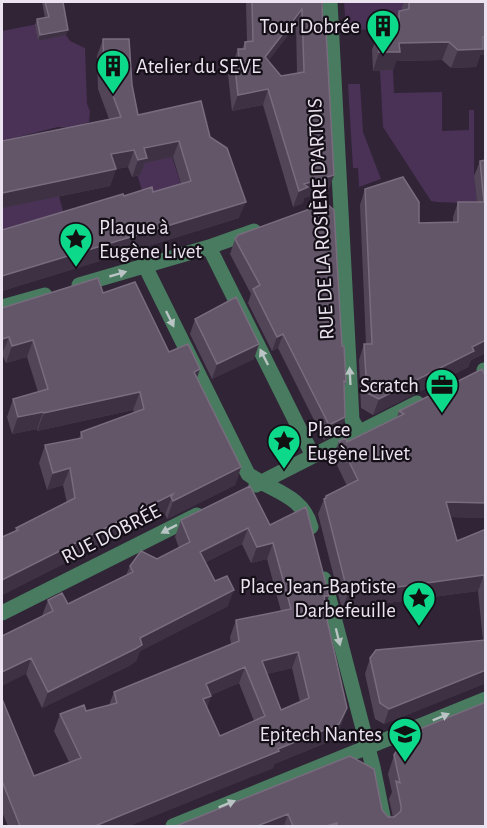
<svg xmlns="http://www.w3.org/2000/svg" width="487" height="828" font-family="'Alegreya Sans',sans-serif">
<style>
.green{fill:#4a3156}
.lines{fill:none;stroke-linecap:round;stroke-linejoin:round}
.minor{stroke:#487b5f;stroke-width:15}
.wall{fill:#524558;fill-rule:evenodd}
.shaded-wall{fill:#3e3144}
.building{fill:#635669;stroke:#786c7e;stroke-width:1.5;fill-rule:evenodd}
.oneway{fill:#bac4c4}
.labels{text-anchor:middle;dominant-baseline:central;stroke-width:4.5;stroke-linejoin:round;paint-order:stroke}
.poi-label{font-size:21px;fill:#ebe3f0;stroke:#151018;text-anchor:end}
.street-label{font-size:21px;fill:#ebe3f0;stroke:#151018}
</style>
<rect width="100%" height="100%" fill="#302436"/>
<path class="green" d="M344,2h141l1,6 -84,23 -8,-2 -48,1z
M63,19l3,16 4,6 15,7 2,56 3,7 -1,11 -14,6 -17,-1 -56,14v-110z
M380,70h13l1,23 48,-1v39l27,-1v-20h5v66l3,24 8,4 -48,-2 -6,-1 -48,-74z
M348,84h12l3,48 18,47 -22,8 -1,-19h-5z
M172,156l13,42 -37,11 -14,-44z
M59,196l8,30 -65,19v-37z"/>
<g class="lines">
<path class="minor" d="M330,2l22,418 7,12
M209,247l104,209
M145,266l103,208c23,17 55,21 63,53
M79,285l130,-38 45,-16
M2,307l43,-12
M484,370l2,4
M256,485l161,-82
M324,579l49,188 12,59
M2,613l195,-98
M173,826l313,-127"/>
</g>
<path class="wall" d="M42,2h21l3,33 -28,6 -3,-16 2,-6 8,-1z
M246,2h76l1,29 11,144 -6,16 -24,7 -1,5 -10,4 -30,-102 -31,6 -4,-36 10,-26h4l3,-7h2zM296,25l1,48 -16,3 -13,-15z
M404,2h82v53h-6l-4,12 -25,1 -9,-8 -46,1 -3,9 -20,1 -1,-21 7,-19h13l7,-20h3v-4z
M103,39l29,46 6,30 72,22 29,81 -237,73v-61l122,-34 29,-4 28,-8 -8,-27 -28,6 -5,12 -8,2 -4,-10 -12,2 -6,17 -108,22v-67l107,-22 -11,-30 -1,-33z
M486,160v193l-15,7 -3,7 -95,48 -12,-7 -2,-48 5,-16h2l-6,-139 5,-16 54,34 34,-1v-5l5,-15h19l-3,-26 6,-15z
M235,239l107,107 4,36 -2,7 1,28 -5,15 -16,8 -46,-92 -6,3 -24,-48 3,-9 -21,-40z
M103,293l66,59 28,26 44,89 -6,18 -68,34 -2,-5 1,-2 -164,83v-58l13,-6 1,-3 51,-25 -4,-18 -16,5 -8,-27 6,-18 34,-6 2,-7 53,-19 -1,-3 -96,21v-2l-25,5 -5,-17 6,-18 25,-7 -11,-35 -21,6 -4,-9v-46z
M195,319l59,40 -42,20 -22,-45z
M486,378v140l-35,-1 6,24 29,-12v154l-102,41 -9,-5 -10,-45 5,-16 113,-17 -5,-50 -136,18 -24,-95 6,-15 1,-1 1,-2 21,-10 -14,-29 6,-16 8,1 50,-25 2,-6z
M181,520l89,5 54,84 23,99 -6,17 -8,15 -59,24 -1,4 -144,58h-121l-6,-14v-113l32,77 35,-14 -15,-31 6,-17 26,-3 23,-6 5,-13 117,-48 -1,-7 6,-17 45,-9 -14,-52 -16,4 -9,-19 -36,18 22,44 -88,45 -4,10 -7,5 -87,42 -16,-34 16,-58 6,-16 20,4 58,-29 4,-9 27,-7 22,-11 -4,-11zM292,668l8,34 -19,8 -14,-36zM239,683l15,38 -34,15 -13,-29 4,-12z
M394,755l92,71h-310l174,-70 32,54 6,7h5l-4,-18 3,-7 -4,-18z"/>
<path class="shaded-wall" d="M302,9l-6,16 -37,48 6,-16z
M68,30l-2,5 -28,6 2,-6z
M483,37h3v18h-6l-4,12 -25,1 7,-18z
M449,42l-7,18 -46,1 -3,9 -20,1 6,-19 20,-9z
M268,89l-5,16 -31,6 6,-16z
M179,141l-6,16 -28,6 -5,12 -8,2 6,-17 6,-12z
M134,150l-6,17 -23,4 6,-17z
M116,169l-6,17 -108,22v-15z
M334,175l-6,16 -24,7 -1,5 -10,4 6,-16 5,-7z
M246,202l-7,16 -237,73v-15z
M283,334l-5,14 -6,3 5,-14z
M9,337l-7,17v-15z
M33,340l-6,17 -21,6 6,-17z
M486,340v13l-15,7 -3,7 -95,48 6,-16z
M259,344l-5,15 -42,20 5,-15z
M200,369l-6,18v-15z
M140,392l-7,18 -96,21 7,-18z
M43,412l-6,17 -25,5 6,-17z
M345,417l-5,15 -16,8 5,-15z
M241,467l-6,18 -68,34 6,-18z
M70,468l-7,17 -16,5 6,-17z
M173,494l-7,18 -164,83v-15z
M446,502l40,1v15l-45,-1z
M248,528l-6,16 -48,24 6,-16z
M273,543l-6,16 -16,4 6,-16z
M484,575l-6,16 -136,18 6,-15z
M234,590l-6,16 -88,45 -4,10 -7,5 -87,42 6,-16 92,-54z
M324,596h5l-6,16h-1z
M298,652l-6,16 -36,9 6,-16z
M31,658l-5,16 -24,12v-14z
M245,667l-6,16 -32,14 4,-1 -6,16 -8,3 9,-31z
M486,670v13l-102,41 5,-15z
M347,708l-6,17 -8,15 -59,24 -1,4 -144,58h-34l183,-77z
M288,814l-4,12h-27z
M337,823l-2,3h-9z"/>
<path class="building" d="M45,2h18l5,28 -28,5 -3,-16 12,-2z
M252,2h70l1,29h3l8,144 -30,9 4,3 -9,4 -31,-102 -30,6 -4,-36h5l-1,-10h7v-7l8,-1zM302,9l2,63 -23,4 -16,-19z
M409,2h77v35h-3v12l-25,1 -9,-8 -50,1 1,9h-21v-21h20v-20l10,-2z
M103,39h26l3,46 6,30 63,-14 9,36 17,11 19,54 -244,74v-46l121,-36 1,2 28,-9 1,5 38,-11 -12,-40 -35,7 3,10 -9,2 -4,-10 -23,4 5,15 -114,24v-52l119,-24 -17,-45z
M486,160v180l-14,7 2,4 -95,48 -12,-6 -3,-49h8l-7,-155 38,-12 16,25v21l39,-1v-20h26l-4,-41z
M326,203l8,7 8,136h2l2,36 -2,-1 1,36 -16,8 -46,-91 -6,3 -24,-48 7,-4 -25,-46 3,-4z
M98,278l5,15 32,-11 34,70 19,-8 12,25 -6,3 47,95 -68,34 -2,-4 2,-3 -171,86v-43l16,-7 -2,-2 59,-30 -5,-30 -17,5 -8,-28 37,-7 -1,-6 63,-23 -4,-17 -96,21 -1,-1 -25,5 -5,-18 35,-10 -15,-49 -21,6 -3,-9 -7,2v-31z
M236,297l23,47 -42,20 -22,-45z
M482,369l4,9v125l-40,-1 11,39 29,-12v64l-2,-18 -136,19 -24,-95 2,-1v-2l32,-16 -19,-39 7,-3 1,4 57,-28 -5,-3z
M250,486l20,39 36,-18 23,89h-5l1,6h-2l24,106 -8,16 -61,25 1,2 -184,75h-75l-18,-45v-82l32,77 47,-18 -21,-44 24,-9 2,6 31,-8 -3,-11 125,-51 -3,-21 55,-11 -18,-66 -16,4 -9,-19 -48,24 15,29 12,-5 7,14 -94,48 2,7 -7,4 -87,43 -17,-34 -29,14v-36l51,-25 -5,-11 14,-7 6,11 65,-32 -3,-6 11,-15 16,8 33,-17 -9,-22zM298,652l11,46 -28,12 -19,-49zM245,667l20,49 -45,20 -17,-37 8,-3 -5,-12z
M486,640v30l-97,39 -9,-6 -10,-45 6,-8z
M486,702v124h-149v-3l-11,3h-33l-5,-12 -31,12h-81l174,-70 24,13 8,41 6,7h6l7,-6v-5l-5,-25 4,2 -6,-28 13,-21z"/>
<defs><path id="oneway-solid" d="M-6-.8H1V-3.2L6.5 0L1 3.2V.8H-6Z" transform="scale(1.5)"/></defs>
<g class="oneway">
<use href="#oneway-solid" transform="translate(118 274) rotate(-16)"/>
<use href="#oneway-solid" transform="translate(170 319) rotate(64)"/>
<use href="#oneway-solid" transform="translate(264 357) rotate(-117)"/>
<use href="#oneway-solid" transform="translate(350 376) rotate(-93)"/>
<use href="#oneway-solid" transform="translate(169 529) rotate(153)"/>
<use href="#oneway-solid" transform="translate(338 637) rotate(76)"/>
<use href="#oneway-solid" transform="translate(441 717) rotate(-22)"/>
<use href="#oneway-solid" transform="translate(227 804) rotate(-22)"/>
</g>
<defs>
<g id="building-pin" transform="scale(1.725)"><path d="M0 17L-7.5 6A9.5 9.5 0 1 1 7.5 6Z" fill="#0cd98a" stroke="#151018"/><path d="M-4-6H4V6H1V3H-1V6H-4ZM-2.5-4.3h1.7v1.8h-1.7ZM.8-4.3h1.7v1.8H.8ZM-2.5-1h1.7V.8h-1.7ZM.8-1h1.7V.8H.8Z" fill="#111"/></g>
<g id="sight-pin" transform="scale(1.725)"><path d="M0 17L-7.5 6A9.5 9.5 0 1 1 7.5 6Z" fill="#0cd98a" stroke="#151018"/><path d="M0-6L1.8-2.2L6-1.7L2.9 1.2L3.7 5.4L0 3.3L-3.7 5.4L-2.9 1.2L-6-1.7L-1.8-2.2Z" fill="#111"/></g>
<g id="office-pin" transform="scale(1.725)"><path d="M0 17L-7.5 6A9.5 9.5 0 1 1 7.5 6Z" fill="#0cd98a" stroke="#151018"/><path d="M-6-3h4V-5.5h4V-3h4V5H-6ZM-1-4.5V-3h2v-1.5ZM-6 0V1H6V0Z" fill="#111"/></g>
<g id="university-pin" transform="scale(1.725)"><path d="M0 17L-7.5 6A9.5 9.5 0 1 1 7.5 6Z" fill="#0cd98a" stroke="#151018"/><path d="M0-5L7-2L0 1L-7-2ZM-4 1L0 2.5L4 1V4Q0 6-4 4Z" fill="#111"/></g>
</defs>
<g fill-rule="evenodd">
<use href="#building-pin" x="383" y="26"/>
<use href="#building-pin" x="113" y="66"/>
<use href="#sight-pin" x="76" y="239"/>
<use href="#office-pin" x="442" y="385"/>
<use href="#sight-pin" x="284" y="441"/>
<use href="#sight-pin" x="419" y="598"/>
<use href="#university-pin" x="405" y="734"/>
</g>
<g class="labels">
<g class="poi-label">
<text x="360" y="26">Tour Dobrée</text>
<text x="136" y="66" text-anchor="start">Atelier du SEVE</text>
<text x="99" y="227" text-anchor="start">Plaque à<tspan x="99" dy="24">Eugène Livet</tspan></text>
<text x="419" y="385">Scratch</text>
<text x="307" y="429" text-anchor="start">Place<tspan x="307" dy="24">Eugène Livet</tspan></text>
<text x="396" y="586">Place Jean-Baptiste<tspan x="396" dy="24">Darbefeuille</tspan></text>
<text x="382" y="734">Epitech Nantes</text>
</g>
<g class="street-label">
<text transform="translate(321 219) rotate(-93)">RUE DE LA ROSIÈRE D'ARTOIS</text>
<text transform="translate(111 534) rotate(-27)">RUE DOBRÉE</text>
</g>
</g>
<rect width="487" height="828" fill="none" stroke="#ebe3f0" stroke-width="6"/>
</svg>
